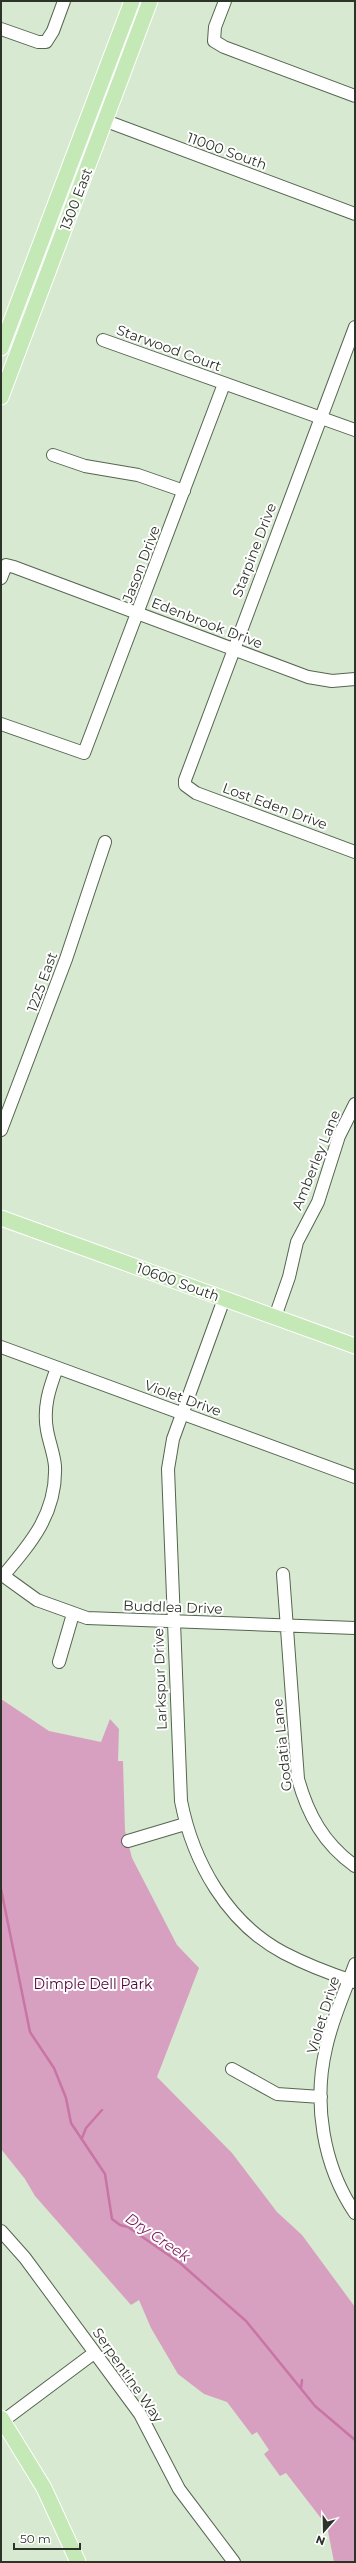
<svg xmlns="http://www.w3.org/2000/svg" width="356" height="2563" font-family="Montserrat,sans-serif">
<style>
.green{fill:#d8a0c0}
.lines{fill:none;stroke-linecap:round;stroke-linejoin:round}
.stream{stroke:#c875a6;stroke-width:2.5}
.minor-casing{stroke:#556550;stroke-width:14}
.major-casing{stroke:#fff;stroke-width:17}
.minor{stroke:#fff;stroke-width:12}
.major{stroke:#c4e9b6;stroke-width:15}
.labels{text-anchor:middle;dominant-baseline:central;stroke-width:4;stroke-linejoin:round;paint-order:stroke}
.street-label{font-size:14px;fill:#2c3329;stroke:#fff}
.park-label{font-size:14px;fill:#500239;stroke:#fff}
.water-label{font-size:15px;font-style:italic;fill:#852364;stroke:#fff}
</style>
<rect width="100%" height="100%" fill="#d7e9d0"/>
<path class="green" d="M1,1699l48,32 52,11 9,-23 9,10 -1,32h5l2,70 7,27 45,87 22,23 -42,109 75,76 45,59 25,23 53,72v255h-21l-7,-36 -41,-53 -6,3 -16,-22 5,-4 -12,-18 -5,3 -25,-33 -23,-8 -26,-20 -27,-46 -12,-28 -8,5 -96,-109 -10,-17 -24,-30z"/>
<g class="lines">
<path class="stream" d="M1,1889l29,143 24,36 12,30 5,25 34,51 7,45 8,6 8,2 52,36 66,58 69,85 40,34
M82,2138l4,-10 16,-18
M301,2388l1,-8"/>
<g class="minor-casing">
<path id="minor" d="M225,1l-10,26 -1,14 10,6 131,49
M1,29l37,13h8l7,-11 11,-30
M90,115l265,99
M355,327l-170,453v5l11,8 159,59
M103,340l252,90
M53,455l32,11 53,9 46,16
M1,578l5,-13 8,2 294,110 24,4 23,-2
M1,724l83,29 140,-369
M1,1130l65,-171 39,-117
M224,1299l-51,140 -5,30 13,332c12,61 46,122 103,152 23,12 47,21 71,29
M275,1317l14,-40 8,-35 21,-40 21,-66 16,-32
M1,1347l354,130
M1,1574l36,26 50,18 268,10
M283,1574l15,205c10,36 26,65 57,87
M3,1576c28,-33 54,-63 52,-110 -1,-12 -6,-24 -8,-36 -4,-22 2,-41 10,-62
M59,1662l14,-48
M128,1841l57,-17
M355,1964c-10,28 -23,55 -29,84 -13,55 -3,118 29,165
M232,2069l45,25 44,3
M1,2231l24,27 115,156 39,75 55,73
M3,2421l91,-68"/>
</g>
<g class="major-casing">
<path id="major" d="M1,348l131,-347
M1,397l149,-396
M1,1218l354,128
M1,2418l43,70 34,74"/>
</g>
<use href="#minor" class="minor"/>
<use href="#major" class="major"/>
</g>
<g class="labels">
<g class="street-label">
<text transform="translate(227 151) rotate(20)">11000 South</text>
<text transform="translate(76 199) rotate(-69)">1300 East</text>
<text transform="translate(169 348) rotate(20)">Starwood Court</text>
<text transform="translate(254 550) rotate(-69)">Starpine Drive</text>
<text transform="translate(141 564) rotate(-69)">Jason Drive</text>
<text transform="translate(207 623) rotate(21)">Edenbrook Drive</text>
<text transform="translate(275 806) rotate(20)">Lost Eden Drive</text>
<text transform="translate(42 982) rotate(-70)">1225 East</text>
<text transform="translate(316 1160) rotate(-68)">Amberley Lane</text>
<text transform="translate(178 1282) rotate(20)">10600 South</text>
<text transform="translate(183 1398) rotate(20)">Violet Drive</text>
<text transform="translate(173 1607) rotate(2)">Buddlea Drive</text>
<text transform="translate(160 1679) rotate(-92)">Larkspur Drive</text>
<text transform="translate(282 1745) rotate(-96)">Godatia Lane</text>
<text transform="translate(323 2015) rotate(-73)">Violet Drive</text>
<text transform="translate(128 2375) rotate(55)">Serpentine Way</text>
</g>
<g class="park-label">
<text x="93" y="1984">Dimple Dell Park</text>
</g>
<g class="water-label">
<text transform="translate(158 2237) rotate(34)">Dry Creek</text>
</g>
</g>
<rect width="356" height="2563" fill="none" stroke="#2c3329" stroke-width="4"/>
<g transform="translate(324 2531) rotate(200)" stroke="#ffffff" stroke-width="3" paint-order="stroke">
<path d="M0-3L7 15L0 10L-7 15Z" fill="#2c3329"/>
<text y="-6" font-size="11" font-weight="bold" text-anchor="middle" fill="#2c3329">N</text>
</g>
<path d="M14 2543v6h66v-6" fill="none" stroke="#2c3329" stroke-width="2"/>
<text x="20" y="2543" font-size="12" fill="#2c3329" stroke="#ffffff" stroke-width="3" paint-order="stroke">50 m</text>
</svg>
